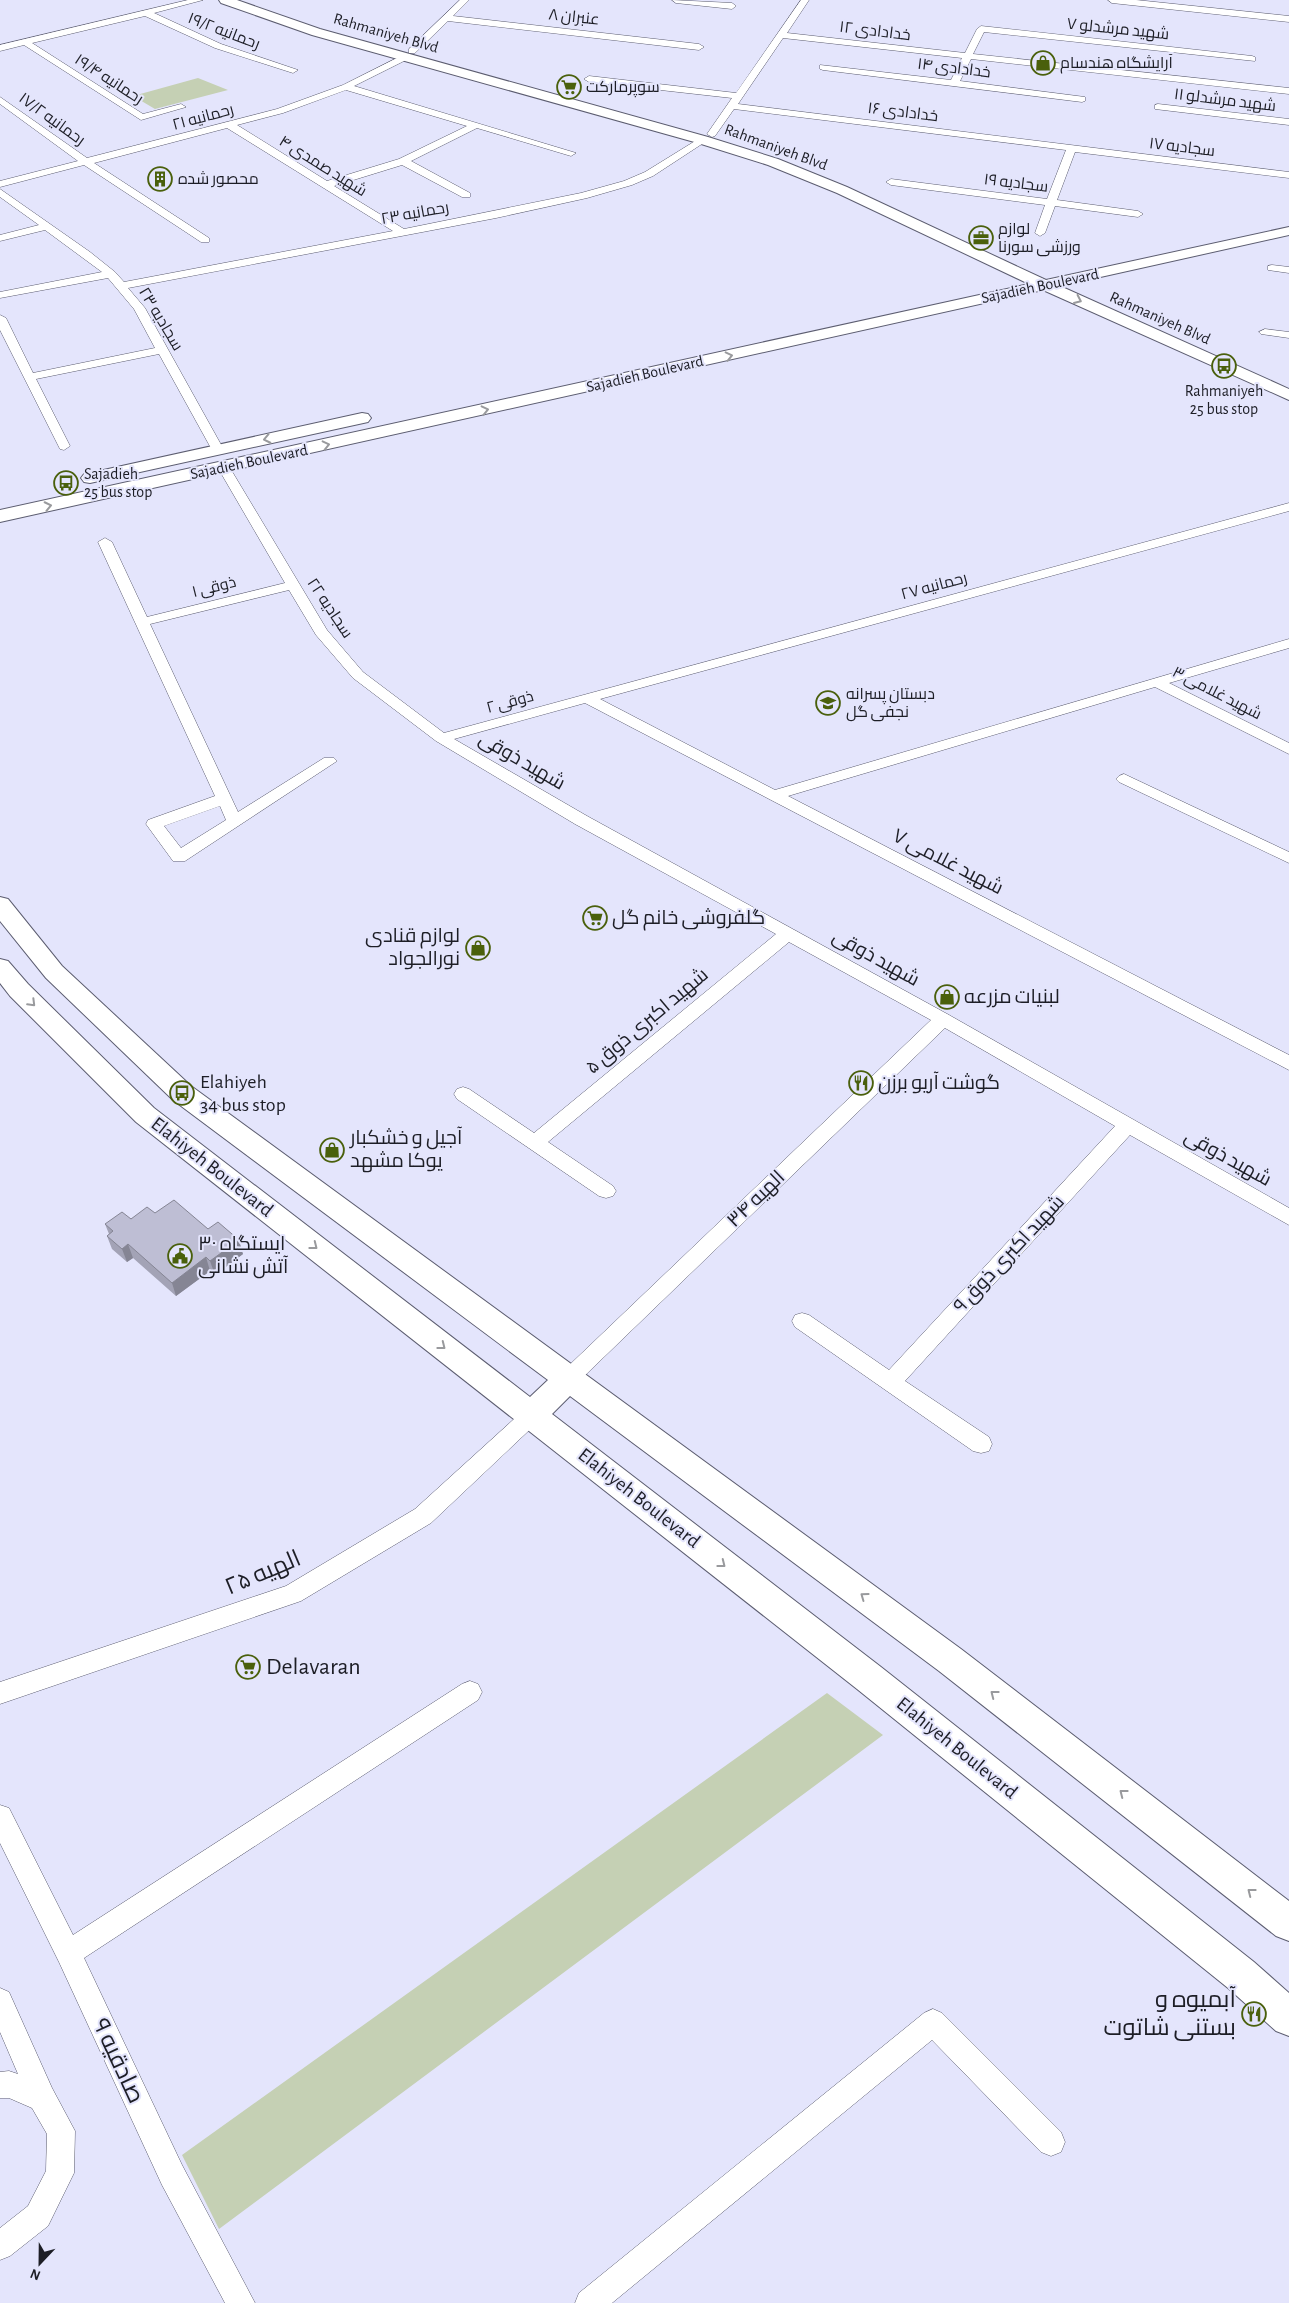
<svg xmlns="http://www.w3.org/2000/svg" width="1289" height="2303" font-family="'Alegreya Sans',Cairo,sans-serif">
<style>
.green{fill:#c5d0b4}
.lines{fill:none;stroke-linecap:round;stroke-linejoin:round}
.street-casing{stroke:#5c5d70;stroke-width:1}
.secondary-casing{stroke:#5c5d70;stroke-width:2}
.street{fill:#fff;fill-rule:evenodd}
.secondary{fill:#fff;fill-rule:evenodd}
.wall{fill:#a3a3b6}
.shaded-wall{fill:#858594}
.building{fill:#bebed4;stroke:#858594}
.oneway{stroke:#999a9d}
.labels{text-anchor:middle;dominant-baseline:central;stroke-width:4;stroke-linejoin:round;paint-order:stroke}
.far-street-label{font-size:16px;fill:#1d1e26;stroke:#e4e5fc}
.far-poi-label{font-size:16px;fill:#1d1e26;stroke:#e4e5fc;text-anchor:start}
.street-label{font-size:20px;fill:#1d1e26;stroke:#e4e5fc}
.poi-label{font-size:20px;fill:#1d1e26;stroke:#e4e5fc;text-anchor:start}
.near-street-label{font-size:24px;fill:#1d1e26;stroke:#e4e5fc}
.near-poi-label{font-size:24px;fill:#1d1e26;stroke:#e4e5fc;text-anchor:start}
</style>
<rect width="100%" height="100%" fill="#e4e5fc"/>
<path class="green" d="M198,78l30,12 -73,19 -22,-13z
M827,1693l56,42 -664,494 -37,-74z"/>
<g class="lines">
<g class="street-casing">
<path id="street" d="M188,0h15l-49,13 67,31 77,26 -5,3 -78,-25 -70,-32 -113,27 111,71 38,-10 5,3 -45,13 -117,-75 -24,6v-6z
M460,0h9l-16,16 246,28 5,3 -5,3 -251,-29 -33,32h-6v-4z
M672,0l60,3 4,3 -4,3 -56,-6z
M801,0h8l-22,33 178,20 12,-24 4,-3 271,30 3,1v4l-271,-29 -11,22 316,34v6l-318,-35 -11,22 125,16v4l-3,1 -259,-32 -3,-1v-4l131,15 11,-22 -179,-20 -45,66 551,68v6l-214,-26 -18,48 81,11 5,3 -5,3 -83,-11 -10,27 -5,3 -5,-3 10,-28 -154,-20 -5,-3 5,-3 156,20 19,-49 -332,-41 -19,27 -3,1 -5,-3 25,-36 -143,-16 -5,-3 5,-3 147,17z
M1108,0h28l153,16v6l-177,-19z
M405,54l5,3 -2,2 -54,27 222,67 -5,3 -94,-28 -66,33 59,32v4h-8l-60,-32 -68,21 70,43 177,-36 43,-12 21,-9 55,-34h6l2,2 -55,36 -21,9 -45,13 -91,20 -368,70 17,20 79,142 -6,4 -6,-4 -53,-96 -123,25 34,67 -6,4 -4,-1 -60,-119v-15l6,3 27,55 122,-25 -21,-39 -26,-31 -108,20v-6l102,-20 -57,-42 -45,11v-6l39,-10 -39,-28v-8l90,63 25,20 9,10 269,-51 -166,-103 -133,35 115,75v4h-8l-117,-77 -84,22v-6l78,-20 -78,-57v-7l87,61 190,-49 66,-24zM346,90l121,36 -68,33 -72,22 -90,-56 46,-12z
M1158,104l131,15v6l-134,-16v-4z
M1272,265l17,2v6l-21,-3v-4z
M1265,329l24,3v6l-28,-4 -2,-2z
M224,464l6,4 97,162 36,42 81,61 845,-230v8l-689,188 175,91 514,-151v9l-120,35 120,60v11l-134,-67 -367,109 501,259v15l-704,-367 -131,36 133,77 362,199 340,193v17l-159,-90 -225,246 84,56 3,7 -3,7 -8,2 -8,-2 -178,-124 -3,-6 3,-6 7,-2 7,2 80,55 226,-244 -170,-98 -370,357 -7,3 -7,-3 -3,-6 3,-6 370,-353 -142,-78 -241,200 65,44 3,5 -3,5 -7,2 -7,-2 -142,-97 -3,-5 3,-5 6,-2 6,2 65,44 242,-199 -201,-110 -139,-83 -83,-63 -37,-43 -27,-45 -139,34 88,188 86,-54h10l3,3 -152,100h-12l-27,-37 2,-4 67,-24 -117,-254 7,-4 7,4 35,75 138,-34 -67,-115zM220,806l6,14 -45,28 -17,-22z
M1124,774l165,78v11l-170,-81 -3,-3 3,-3z
M532,1406l7,3 4,6 -4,6 -108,102 -130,78 -301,103v-22l286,-96 129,-77 110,-100z
M470,1681l8,3 4,8 -4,8 -394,258 98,207 73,138h-30l-63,-118 -103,-223 -59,-119v-38l9,3 64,127 389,-251z
M0,1988l9,4 43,96 23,43 -1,42 -26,53 -38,30 -10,4v-32l28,-22 18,-35 1,-37 -15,-26 -23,-10h-9v-26l9,-1 9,3 -18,-42z
M933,2009l9,4 119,119 4,10 -4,10 -10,4 -10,-4 -109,-112 -320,263h-37l4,-10 345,-280z"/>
</g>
<g class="secondary-casing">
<path id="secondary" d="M219,0h18l83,29 388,108 70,22 69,28 199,93 243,-53v8l-229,51 229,103v11l-246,-110 -1043,232v-12l1029,-226 -192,-91 -69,-28 -70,-22 -386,-108 -91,-32z
M362,413l6,1 3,4 -3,4 -278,61 -6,-1 -3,-4 3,-4 6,-1z
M0,897l8,2 54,67 129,120 770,563 328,252v40l-13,-5 -337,-265 -369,-275 -18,18 329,253 373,295 35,31v43l-13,-5 -48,-43 -371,-299 -721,-567 -126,-126 -10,-13v-24l8,2 20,23 126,124 376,289 18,-17 -375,-280 -127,-122 -46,-57z"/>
</g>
<use href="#street" class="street"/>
<use href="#secondary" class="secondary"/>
</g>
<path class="wall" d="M155,1213l53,16 35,25 -28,21 -5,-4 -34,25 -43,-38 -6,4 -15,-13 -5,-13 2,-2 -4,-10z"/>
<path class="shaded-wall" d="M239,1240l4,14 -28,21 -5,-14z
M128,1244l5,14 -6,4 -5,-13z
M206,1257l4,14 -34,25 -4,-13z"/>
<path class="building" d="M174,1200l34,29 10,-7 21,18 -29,21 -4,-4 -34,26 -44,-39 -6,5 -15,-13 6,-5 -8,-7 17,-12 9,7 16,-12 8,6z"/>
<defs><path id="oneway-chevron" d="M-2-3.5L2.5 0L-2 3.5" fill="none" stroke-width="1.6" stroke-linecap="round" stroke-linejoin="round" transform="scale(1.25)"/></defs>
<g class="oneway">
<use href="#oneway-chevron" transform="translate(1078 300) rotate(25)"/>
<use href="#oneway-chevron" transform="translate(729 356) rotate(-13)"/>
<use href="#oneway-chevron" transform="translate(485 410) rotate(-13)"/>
<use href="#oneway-chevron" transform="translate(267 439) rotate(168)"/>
<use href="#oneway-chevron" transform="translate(326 445) rotate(-13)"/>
<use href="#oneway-chevron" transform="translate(48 506) rotate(-12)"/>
<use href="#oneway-chevron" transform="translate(32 1003) rotate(45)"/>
<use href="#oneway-chevron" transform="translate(314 1246) rotate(38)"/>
<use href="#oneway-chevron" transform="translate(442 1346) rotate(38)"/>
<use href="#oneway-chevron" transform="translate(722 1564) rotate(38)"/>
<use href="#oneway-chevron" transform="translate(864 1596) rotate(-144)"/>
<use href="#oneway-chevron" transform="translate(994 1694) rotate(-142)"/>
<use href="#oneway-chevron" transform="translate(1123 1793) rotate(-142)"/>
<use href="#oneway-chevron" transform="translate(1251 1892) rotate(-142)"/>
</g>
<defs>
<g id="shop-ring" transform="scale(1.25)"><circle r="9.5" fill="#e4e5fc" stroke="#4a600c" stroke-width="1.5"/><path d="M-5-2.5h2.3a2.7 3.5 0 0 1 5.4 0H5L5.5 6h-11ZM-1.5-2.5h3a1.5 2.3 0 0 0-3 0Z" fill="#4a600c"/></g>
<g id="supermarket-ring" transform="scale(1.25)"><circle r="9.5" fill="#e4e5fc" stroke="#4a600c" stroke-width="1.5"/><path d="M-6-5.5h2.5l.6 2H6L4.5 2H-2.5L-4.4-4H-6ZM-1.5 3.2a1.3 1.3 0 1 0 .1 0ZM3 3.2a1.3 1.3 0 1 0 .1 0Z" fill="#4a600c"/></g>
<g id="building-ring" transform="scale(1.25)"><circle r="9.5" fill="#e4e5fc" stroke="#4a600c" stroke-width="1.5"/><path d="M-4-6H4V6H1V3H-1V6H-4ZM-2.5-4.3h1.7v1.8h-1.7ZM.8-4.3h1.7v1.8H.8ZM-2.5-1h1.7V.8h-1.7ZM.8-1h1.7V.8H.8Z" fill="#4a600c"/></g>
<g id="office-ring" transform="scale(1.25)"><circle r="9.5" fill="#e4e5fc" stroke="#4a600c" stroke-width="1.5"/><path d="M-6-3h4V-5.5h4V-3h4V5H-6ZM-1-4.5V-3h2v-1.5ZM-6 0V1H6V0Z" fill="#4a600c"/></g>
<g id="bus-ring" transform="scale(1.25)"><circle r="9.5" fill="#e4e5fc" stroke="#4a600c" stroke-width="1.5"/><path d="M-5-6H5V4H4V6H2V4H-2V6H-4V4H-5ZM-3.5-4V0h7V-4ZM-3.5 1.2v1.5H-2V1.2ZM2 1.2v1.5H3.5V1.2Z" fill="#4a600c"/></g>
<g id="school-ring" transform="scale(1.25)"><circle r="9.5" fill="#e4e5fc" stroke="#4a600c" stroke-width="1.5"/><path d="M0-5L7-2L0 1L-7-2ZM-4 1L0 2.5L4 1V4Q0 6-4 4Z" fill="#4a600c"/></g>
<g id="restaurant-ring" transform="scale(1.25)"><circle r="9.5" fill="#e4e5fc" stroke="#4a600c" stroke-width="1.5"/><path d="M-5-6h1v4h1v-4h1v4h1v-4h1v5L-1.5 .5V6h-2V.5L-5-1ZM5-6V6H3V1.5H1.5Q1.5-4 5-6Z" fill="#4a600c"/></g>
<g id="civic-ring" transform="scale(1.25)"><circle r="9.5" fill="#e4e5fc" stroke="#4a600c" stroke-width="1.5"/><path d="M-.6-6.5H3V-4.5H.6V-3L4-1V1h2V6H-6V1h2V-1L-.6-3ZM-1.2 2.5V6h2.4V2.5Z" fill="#4a600c"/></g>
</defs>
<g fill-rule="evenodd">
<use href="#shop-ring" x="1043" y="63"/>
<use href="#supermarket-ring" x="569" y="87"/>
<use href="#building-ring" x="160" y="179"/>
<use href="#office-ring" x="981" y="238"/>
<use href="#bus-ring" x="1224" y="366"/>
<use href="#bus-ring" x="66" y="483"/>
<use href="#school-ring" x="828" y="703"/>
<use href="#supermarket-ring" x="595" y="918"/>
<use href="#shop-ring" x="478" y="948"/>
<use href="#shop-ring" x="947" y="997"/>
<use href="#restaurant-ring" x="861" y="1083"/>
<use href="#bus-ring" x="182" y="1093"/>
<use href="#shop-ring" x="332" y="1150"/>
<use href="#civic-ring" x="180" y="1256"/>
<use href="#supermarket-ring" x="248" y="1667"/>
<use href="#restaurant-ring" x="1254" y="2014"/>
</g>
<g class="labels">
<g class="far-street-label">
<text transform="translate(574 17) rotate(6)">عنبران ۸</text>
<text transform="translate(1118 29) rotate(6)">شهید مرشدلو ۷</text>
<text transform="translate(224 31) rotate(21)">رحمانیه ۱۹/۲</text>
<text transform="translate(875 31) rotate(7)">خدادادی ۱۲</text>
<text transform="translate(386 33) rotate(16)">Rahmaniyeh Blvd</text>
<text transform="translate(954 68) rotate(7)">خدادادی ۱۴</text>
<text transform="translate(109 79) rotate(33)">رحمانیه ۱۹/۴</text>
<text transform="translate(1225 100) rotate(7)">شهید مرشدلو ۱۱</text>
<text transform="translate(903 112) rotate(7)">خدادادی ۱۶</text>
<text transform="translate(203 117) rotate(-15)">رحمانیه ۲۱</text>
<text transform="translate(52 119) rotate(36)">رحمانیه ۱۷/۲</text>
<text transform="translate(776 147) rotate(20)">Rahmaniyeh Blvd</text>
<text transform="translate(1182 147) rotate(7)">سجادیه ۱۷</text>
<text transform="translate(323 166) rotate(32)">شهید صمدی ۴</text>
<text transform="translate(1016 183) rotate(7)">سجادیه ۱۹</text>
<text transform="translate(415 213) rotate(-10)">رحمانیه ۲۳</text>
<text transform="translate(1040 286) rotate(-12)">Sajadieh Boulevard</text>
<text transform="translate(1160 318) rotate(24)">Rahmaniyeh Blvd</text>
<text transform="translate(161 319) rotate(59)">سجادیه ۲۳</text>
<text transform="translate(645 374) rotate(-13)">Sajadieh Boulevard</text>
<text transform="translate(249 462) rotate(-12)">Sajadieh Boulevard</text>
<text transform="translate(934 586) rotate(-15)">رحمانیه ۲۷</text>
<text transform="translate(214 587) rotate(-14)">ذوقی ۱</text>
<text transform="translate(330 608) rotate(56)">سجادیه ۲۲</text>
<text transform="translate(1217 693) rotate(27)">شهید غلامی ۳</text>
<text transform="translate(510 702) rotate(-15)">ذوقی ۲</text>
</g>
<g class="far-poi-label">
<text x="1060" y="63">آرایشگاه هندسام</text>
<text x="586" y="87">سوپرمارکت</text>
<text x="178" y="179">محصور شده</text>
<text x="998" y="229">لوازم<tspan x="998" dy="18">ورزشی سورنا</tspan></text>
<text x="1224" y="391" text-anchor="middle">Rahmaniyeh<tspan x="1224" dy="18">25 bus stop</tspan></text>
<text x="84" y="474">Sajadieh<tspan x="84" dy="18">25 bus stop</tspan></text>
<text x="846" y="694">دبستان پسرانه<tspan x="846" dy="18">نجفی گل</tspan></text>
</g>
<g class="street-label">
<text transform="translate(522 761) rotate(30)">شهید ذوقی</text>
<text transform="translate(948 862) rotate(27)">شهید غلامی ۷</text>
<text transform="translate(876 958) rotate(29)">شهید ذوقی</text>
<text transform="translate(647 1021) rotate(-40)">شهید اکبری ذوق ۵</text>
<text transform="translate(1228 1158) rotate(29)">شهید ذوقی</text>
<text transform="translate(212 1167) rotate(38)">Elahiyeh Boulevard</text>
<text transform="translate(756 1199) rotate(-44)">الهیه ۳۴</text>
<text transform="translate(1009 1254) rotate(-47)">شهید اکبری ذوق ۹</text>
<text transform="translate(639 1498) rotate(38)">Elahiyeh Boulevard</text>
<text transform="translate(957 1748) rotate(39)">Elahiyeh Boulevard</text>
</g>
<g class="poi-label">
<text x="612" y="918">گلفروشی خانم گل</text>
<text x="460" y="936" text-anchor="end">لوازم قنادی<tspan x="460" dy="23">نورالجواد</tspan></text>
<text x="964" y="997">لبنیات مزرعه</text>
<text x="200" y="1082">Elahiyeh<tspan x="200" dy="23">34 bus stop</tspan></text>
<text x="878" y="1083">گوشت آریو برزن</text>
<text x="350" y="1138">آجیل و خشکبار<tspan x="350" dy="23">یوکا مشهد</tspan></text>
<text x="198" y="1244">ایستگاه ۳۰<tspan x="198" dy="23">آتش نشانی</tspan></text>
</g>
<g class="near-street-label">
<text transform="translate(263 1573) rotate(-23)">الهیه ۲۵</text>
<text transform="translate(118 2061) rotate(65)">صادقیه ۹</text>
</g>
<g class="near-poi-label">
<text x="266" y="1667">Delavaran</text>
<text x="1236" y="2000" text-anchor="end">آبمیوه و<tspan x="1236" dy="28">بستنی شاتوت</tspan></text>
</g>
</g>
<g transform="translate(40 2263) rotate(202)" stroke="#e4e5fc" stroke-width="4" paint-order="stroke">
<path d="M0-4L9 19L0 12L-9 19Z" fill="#1d1e26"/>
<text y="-8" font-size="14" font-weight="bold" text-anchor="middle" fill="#1d1e26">N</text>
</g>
</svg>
